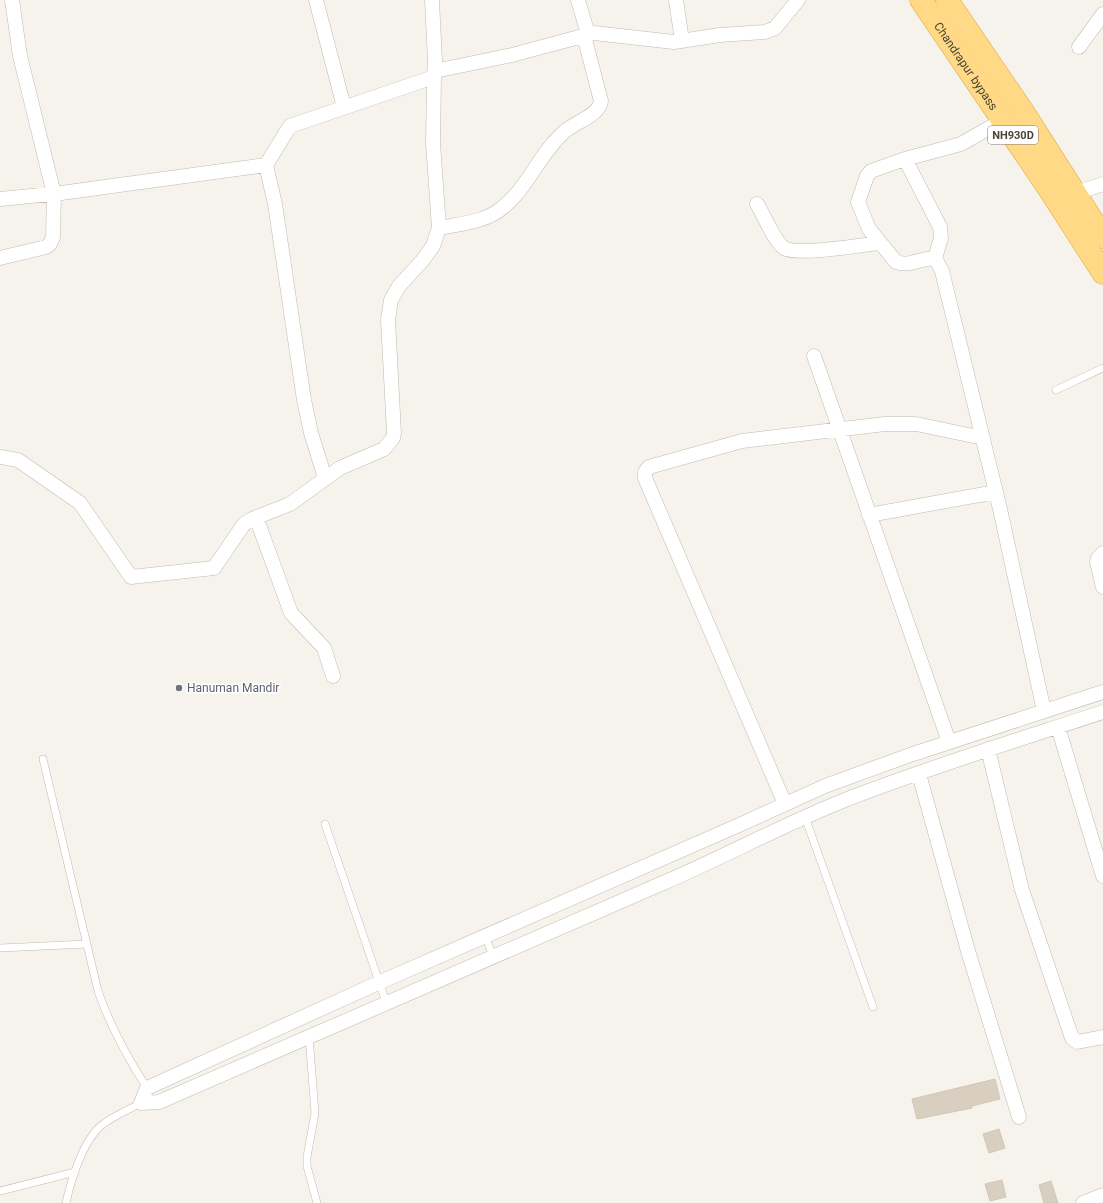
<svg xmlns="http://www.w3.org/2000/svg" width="1103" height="1203" font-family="Roboto,sans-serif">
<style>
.building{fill:#d8cfc1;stroke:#d3c7b4}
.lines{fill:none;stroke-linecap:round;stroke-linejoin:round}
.service-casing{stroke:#c2bbae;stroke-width:8}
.minor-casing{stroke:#c2bbae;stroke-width:15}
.trunk-casing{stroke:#e0a43c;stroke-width:23}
.service{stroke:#fff;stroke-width:7}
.minor{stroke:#fff;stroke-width:14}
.trunk{stroke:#ffd985;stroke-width:22}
.worship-dot{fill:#6b7280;stroke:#fff;stroke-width:1.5}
.labels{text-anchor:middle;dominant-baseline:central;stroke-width:3;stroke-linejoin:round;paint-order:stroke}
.shield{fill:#fff;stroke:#817c74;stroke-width:1}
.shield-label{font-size:11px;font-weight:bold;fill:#4b4439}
.street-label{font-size:12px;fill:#4b4439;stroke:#fff}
.worship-label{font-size:12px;fill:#5b616d;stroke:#fff;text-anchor:start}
</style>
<rect width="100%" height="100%" fill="#f6f3ec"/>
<path class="building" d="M995,1079l5,20 -28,7v2l-55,11 -5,-20z
M999,1129l6,19 -16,5 -6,-19z
M1002,1180l4,17 -16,4 -5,-17z
M1051,1181l7,22h-14l-5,-18z"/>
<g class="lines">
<g class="service-casing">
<path id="service" d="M1056,390l47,-22
M43,759l55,232c12,35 29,66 49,97
M805,817l68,190
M325,824l61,178
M485,936l8,20
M0,948l87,-4
M309,1036l6,77 -8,44v9l10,37
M0,1191l75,-19
M66,1203c5,-23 17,-63 36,-78 11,-9 26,-15 39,-22"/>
</g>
<g class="minor-casing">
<path id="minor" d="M316,0l28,107
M578,0l10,34
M676,0l6,41
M1079,47l24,-33
M435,71l77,-16 82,-22 80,9 46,-7 45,-3 10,-4 23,-28
M1003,120l-42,24 -56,15 -34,12 -4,5 -9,26 11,27 27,33c14,5 25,-4 39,-4l7,13 58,238 44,202
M905,159l35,68 1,11 -6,20
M266,165l9,39 29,196 7,33 14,45
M1076,193l27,-9
M0,199l61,-6 205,-28 24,-39 144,-49 1,-16 -3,-61
M757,204c7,11 17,37 27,44 13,8 77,-3 95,-5
M439,228c20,-4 47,-6 63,-20 26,-20 37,-54 62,-76 11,-10 36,-17 37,-31l-17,-65
M0,258l46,-11 4,-3 3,-7 1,-43 -34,-138 -8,-56
M814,356l135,386
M0,457l18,3 62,43 51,74 83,-9 30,-44 8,-5 38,-15 50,-36 44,-19 9,-11 1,-5 -6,-113 3,-20 8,-14 23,-25 11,-15 6,-18 -6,-85 1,-66
M869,515l127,-23
M256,517l35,96 33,35 9,28
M1103,553l-5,5 -1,4 6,25
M1103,692l-193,63 -85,31 -88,40 -359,157 -231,105 -6,15 18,-1c167,-74 336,-145 504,-219 63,-27 123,-60 187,-85 83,-32 168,-58 253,-86
M1058,727l45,149
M988,749l34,141 50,148 5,4 26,-5
M919,774l49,177 51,166
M785,804l-140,-326v-6l4,-5 93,-26 143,-17h31l67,14
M1083,1203l20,-8"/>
</g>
<g class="trunk-casing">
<g id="trunk">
<path id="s1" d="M921,0l128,189 54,84"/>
<path d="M947,0l75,110 81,127"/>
</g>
</g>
<use href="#service" class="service"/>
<use href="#minor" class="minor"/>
<use href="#trunk" class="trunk"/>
</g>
<circle class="worship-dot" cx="179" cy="688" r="4"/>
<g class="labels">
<rect class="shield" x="988" y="126" width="50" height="18" rx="3"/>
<g class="shield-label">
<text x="1013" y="135">NH930D</text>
</g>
<g class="street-label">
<text stroke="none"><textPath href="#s1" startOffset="80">Chandrapur bypass</textPath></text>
</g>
<g class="worship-label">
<text x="187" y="688">Hanuman Mandir</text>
</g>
</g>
</svg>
